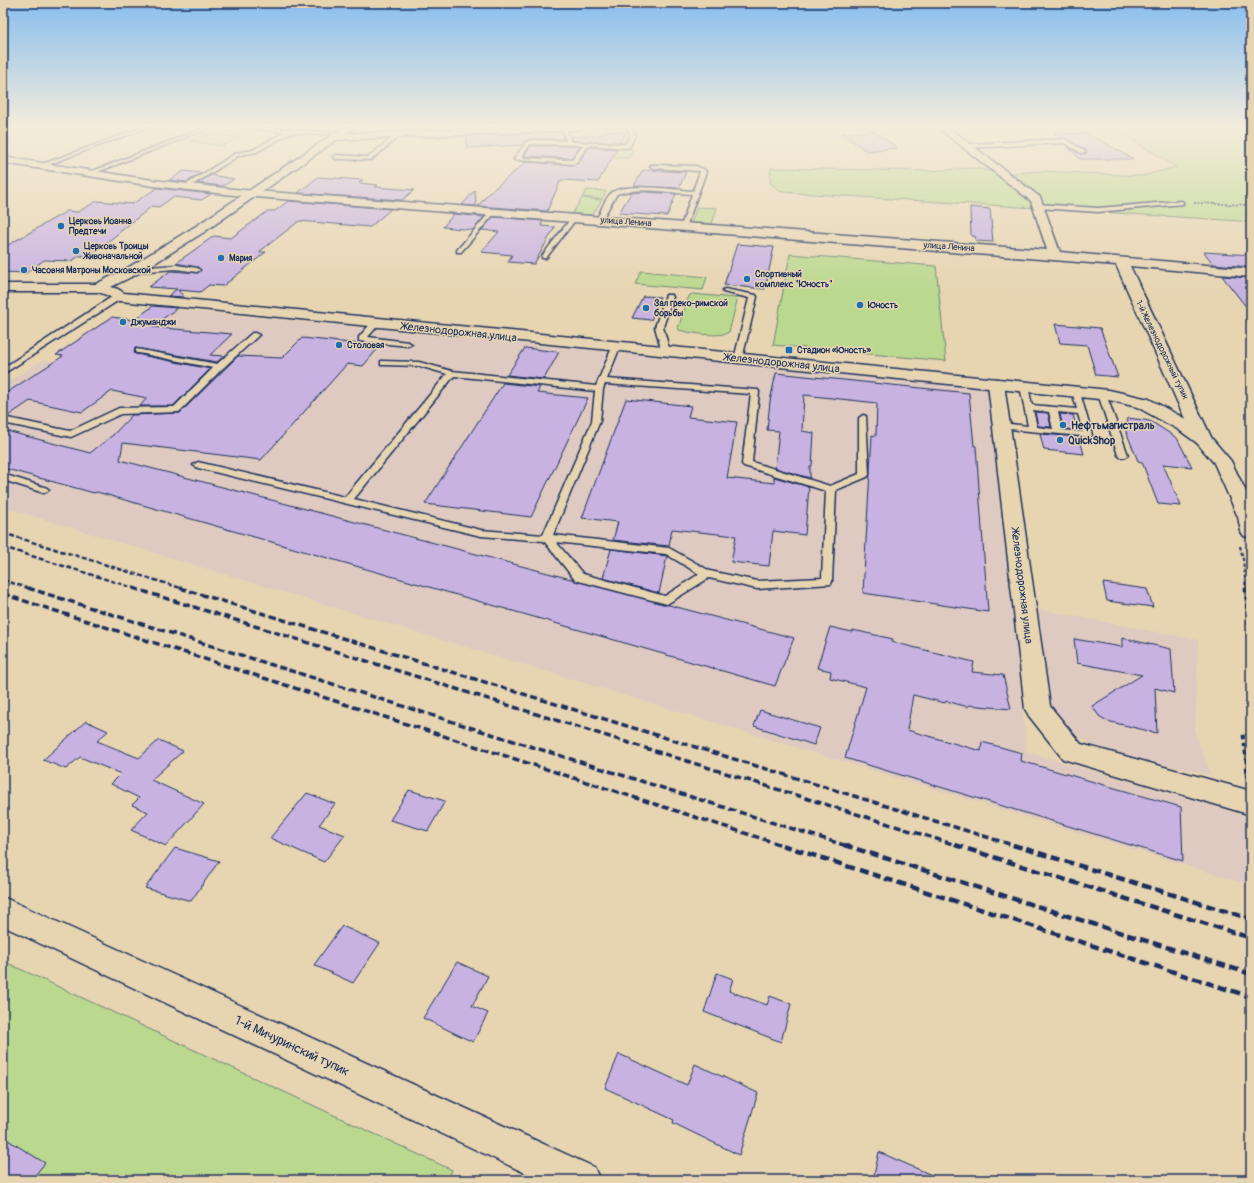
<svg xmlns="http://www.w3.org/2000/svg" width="1254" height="1183" font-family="Pangolin,sans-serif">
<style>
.built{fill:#decac0}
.green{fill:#bbd88f;stroke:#6b8476}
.building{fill:#c8b2e1;stroke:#1b2f5e}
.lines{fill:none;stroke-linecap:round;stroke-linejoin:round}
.lane-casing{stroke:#1b2f5e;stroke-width:3}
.street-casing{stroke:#1b2f5e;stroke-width:3}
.secondary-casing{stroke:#1b2f5e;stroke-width:3}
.path-far2{stroke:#1b2f5e;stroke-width:1.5;stroke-dasharray:2 1.5;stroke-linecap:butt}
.path-far1{stroke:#1b2f5e;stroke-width:2;stroke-dasharray:3.5 2.5;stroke-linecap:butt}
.path{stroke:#1b2f5e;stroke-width:3;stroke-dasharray:4.5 3.5;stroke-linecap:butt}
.lane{fill:#e7d5b2;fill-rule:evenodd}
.street{fill:#e7d5b2;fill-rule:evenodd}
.secondary{fill:#e7d5b2;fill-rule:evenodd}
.rail-far2{stroke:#1b2f5e;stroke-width:2.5;stroke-dasharray:5 2.5;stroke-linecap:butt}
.rail-far1{stroke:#1b2f5e;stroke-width:3.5;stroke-dasharray:7 3.5;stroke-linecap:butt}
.rail{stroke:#1b2f5e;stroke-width:4.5;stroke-dasharray:9 4.5;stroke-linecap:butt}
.poi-dot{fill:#1f6fb2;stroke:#e7d5b2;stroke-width:1.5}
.labels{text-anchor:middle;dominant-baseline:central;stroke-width:3;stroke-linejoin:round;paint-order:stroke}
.far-poi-label{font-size:9px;font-weight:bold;fill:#1b2f5e;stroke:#e7d5b2;text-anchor:start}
.far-street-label{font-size:9px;fill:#1b2f5e;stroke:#e7d5b2}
.street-label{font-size:11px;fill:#1b2f5e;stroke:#e7d5b2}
.poi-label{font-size:11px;font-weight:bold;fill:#1b2f5e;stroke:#e7d5b2;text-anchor:start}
.near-street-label{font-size:13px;fill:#1b2f5e;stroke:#e7d5b2}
</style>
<rect width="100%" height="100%" fill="#e7d5b2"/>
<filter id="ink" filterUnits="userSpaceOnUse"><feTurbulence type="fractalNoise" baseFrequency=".025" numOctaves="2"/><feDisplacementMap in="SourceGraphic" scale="8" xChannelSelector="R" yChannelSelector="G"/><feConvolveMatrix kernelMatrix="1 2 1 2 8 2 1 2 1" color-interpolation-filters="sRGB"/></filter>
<g filter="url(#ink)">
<path class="built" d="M170,309l820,80 37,363 224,65v68l-1248,-378v-122l40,-25 43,7z
M1038,609l160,31 -3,93 16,42 -96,-21 -27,-11 -14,-10 -22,-25z"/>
<path class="green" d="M1112,127h139v97l-10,-3 -460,-29 -11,-9 1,-15 157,3 46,-3 29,6 39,-3 100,5 34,-9z
M208,134l32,4 -18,8 -32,-5z
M600,149h33l-4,9h-18z
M587,190l19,1 -4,8 -20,-2z
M582,198l20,2 -10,15 -20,-1z
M697,207l20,1 -5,16 -21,-1z
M790,254l146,12 10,95 -173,-16z
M641,271l66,6 -4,13 -68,-6z
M692,294l44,4 1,3 -8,31c-8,6 -40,1 -50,-2l-1,-2 11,-32z
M3,961l449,209 -4,10h-445z"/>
<path class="building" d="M605,131l21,1 -5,10 -49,-1 -2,-5h23l10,-2z
M873,131l25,17 -31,3 -26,-18z
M562,132l2,7 -33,-1 -6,3 -3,4 -56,3 1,-12z
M1054,133l35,1 44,25h-53l-12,-12 12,7 6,-1 1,-2 -21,-13h-7z
M531,146h49l-9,12 -47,-2z
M589,147l28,2 -19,33 -37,-2 -14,31 -69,-5 11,-13 37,-31 48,3 4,-2z
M643,170l43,2 -7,16 -45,-2z
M184,171l17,2 -14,9 -18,-2z
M211,175l23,4 -11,7 -25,-3z
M318,177l45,3 -4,3 19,2 -3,2 39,3 -12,10 -104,-7z
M157,188l54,6 -9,6 -29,-3 -14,10 -7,-1 -62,50h-11l-7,5 -28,-1 -18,13 -23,-1v-24l64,-37 11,1 19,-11 35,3z
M475,190l1,16 -14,-1z
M644,192l32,2 -9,22 -48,-3 12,-20z
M288,201l103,8 -21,18 -71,-6 -40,31h7l-43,34 -14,-1 -9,7 -22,-2 6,7 -16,-1 9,-7 -28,-2 21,-16 28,2 3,-3 -3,-3 -22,-4 38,-27 17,2 37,-27h7z
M970,207l20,2 3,33 -17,-1 -1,-5h-4z
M454,214l30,3 -11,13 -30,-3z
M493,217l50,4 -2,5 14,1 -21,37 -26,-2 4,-7 -31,-3 18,-20 -17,-2z
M737,244l37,3 -9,42 -41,-4z
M1204,252l47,3v12l-38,-3z
M1222,276l29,2v35z
M643,296l17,1 -9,23 -19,-2z
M153,306l24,2 -25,19 80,7 -22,21 14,1 -7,6 -82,-14 -1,5 2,1 74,15 -37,37h-33l7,-8 -35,-7 -30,21 -52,-11 -22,15h-5v-21l60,-39 -7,-1 56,-38 22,3z
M1055,324l45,4 18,49 -22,-2 -9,-30 -27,-2z
M302,338l78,8 -17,20 -16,-2 -86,96 -138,-17 -3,17 674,178 -19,48 -678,-194 -3,1 -91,-25v-38l87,23 23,-18 19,-20 48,-2 58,-57 44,2z
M525,348l34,4 -15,27 -37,-4z
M776,373l193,20 5,53h2l12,166 -125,-19 9,-158 4,1 1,-33 -73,-8 -2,36 12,2 -2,33h-2v12l-35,-10 4,-37 -12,-1 3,-29z
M503,383l37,4 -3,6 51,5 -57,119 -106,-13z
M626,399l65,7 -3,11 49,5 -10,56 47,5v-6l35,10 -4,48 -32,-4 -4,35 -38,-4 5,-26 -64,-7 -3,17 -56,-6 5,-18 -36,-4z
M1035,412l13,1 3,14 -13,-1z
M1060,414l13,1 4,15 -14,-1z
M1127,418l18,2 7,2 25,16 15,29 -29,-3 18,42 -23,-2 -16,-42 -4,-1 -15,-37 5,-1z
M1040,434l39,3 5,17 -40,-4z
M611,549l56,7 -8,37 -56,-15z
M1103,583l44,6 6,18 -46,-6z
M830,627l22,5 1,-2 40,9 -1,3 82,20 -2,10 31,3 8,34 -43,-4v2l-22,-6 -1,2 -32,-8 -6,35 74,21 1,-9 40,11 -1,8 160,46 2,54 -338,-103 21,-71 -36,-9 1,-7 -14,-3z
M1122,638l49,11 3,44 -19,-5 2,45 -50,-12 -8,-5 -7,-10 50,-31 -65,-12 -3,-24 48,8z
M760,710l60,18 -6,17 -60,-19z
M86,721l22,10 -11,10 42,17 20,-18 24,11 -32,29 53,24 -38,42 -35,-16 17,-18 -16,-7 7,-7 -28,-14 10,-10 -41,-17 -14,12 -23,-9z
M409,790l36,11 -17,30 -38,-11z
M307,793l28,11 -16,21 26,10 -21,27 -54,-24z
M175,848l44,13 -28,40 -46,-13z
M342,926l38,17 -27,40 -39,-18z
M457,962l31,14 -16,30 16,7 -15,29 -50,-24z
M717,973l16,6 -4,12 38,14 3,-9 21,8 -10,38 -77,-30z
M619,1054l68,31 8,-21 63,29 -19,62 -66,-32 1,-3 -69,-32z
M3,1137l42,26 -14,17h-28z
M879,1152l64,28h-70z"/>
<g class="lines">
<g class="lane-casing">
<path id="lane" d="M144,127h5l-107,40 -5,-1z
M207,127h5l-122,48 -5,-1z
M242,127l46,2 5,-2h5l-3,3 44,3 2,1 -2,1 -49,-2 -33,19 -17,3 -54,34h-4v-2l54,-34 17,-3 31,-18z
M406,127h5l-3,3h-4z
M562,127h4l5,15 54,2 6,-9 -5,-8h4l5,8 -5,11 -3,2 -39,-3 -11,17 -4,2 -58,-4 -1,-1 12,-17 5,-2 35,1zM530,144h1l52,1 -11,15 -51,-2z
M398,133l4,1 -31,26 -35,-1 -3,-2 3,-2 32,2z
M1065,139l21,13 -5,1 -17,-10 -96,5 -3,-2 3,-2z
M651,165l45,1 9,4 1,2 -20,55 -5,-1 11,-32c-24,-1 -52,-8 -75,0l-16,27h-4l-1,-1c5,-8 8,-20 15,-27 12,-11 66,-3 82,-2l7,-20 -47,-3 -3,-2z
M1181,201l2,1v2l-85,8 -60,-4 -3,-2 3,-2 60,4z
M491,211l5,1 -35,40h-4v-2z
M572,217l5,1 -31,40h-4v-2z
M176,265l21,3 3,2 -3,2 -21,-3 -42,3 -3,-2 3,-2z
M725,289l31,6 1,2 -15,62 -4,2 -4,-2 15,-61 -26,-6v-2z
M120,295h3v4l-7,3 -113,72v-6l107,-70z
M666,295h6l1,2 -10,30 7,25 -4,2 -4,-2 -7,-25z
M373,321h6l1,2 -12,14 40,5 4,2 -4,2 -49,-5v-4z
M252,333h3l4,2 -37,34 -43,43 -58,2 -50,23 -68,-14v-6l67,14 49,-23 55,-1 39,-39 -74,-15h-3v-4l81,15z
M613,345h6l1,2 -13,32 151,11 1,2 -7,70 78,24 29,-12v-56l4,-3 3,1 3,59 -2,2 -31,13 -4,91 -1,3 -74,5 -48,-11 -42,26 -92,-24 -31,-39 -63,-5 -283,-68 -5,-3 5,-3 147,35 102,-123 -28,-8 -35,-1h-3v-4l38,1 33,9 144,15zM454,376l141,15 -3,30 -49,114 -62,-5 -127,-31zM605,384l146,10 -9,70 2,2 82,25 -4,87 -65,3 -47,-10 -41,-23 -116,-13 47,-114 3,-32zM556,542l110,12 33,20 -34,22 -82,-22z
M1021,384h3l4,2 4,19 45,4 -5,-18 1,-2h6l13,46 -1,2 -92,-9 -1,-2 4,-3 26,3 -8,-40zM1033,410l16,2 4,17 -16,-2zM1058,412l20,2 5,18 -21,-2z
M1102,391l4,3 22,61 -2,2h-6l-2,-2 -20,-61z
M3,474l44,14 2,2 -5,3 -41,-13z"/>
</g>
<g class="street-casing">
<path id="street" d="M516,127h67l-5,3 -243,10 -5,-3 5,-3z
M937,127h11l92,70 20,55 191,17v8l-121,-11 82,173 -3,4 -6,1 -6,-1 -3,-4 -78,-174 -873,-69 -90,-10 -150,-23v-6l150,23 90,10 804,60 -16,-49z
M996,379l6,1 2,4 46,322 31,38 170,47v24l-188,-56 -34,-43 -4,-7 -37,-325 2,-4z
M3,897l591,270 6,13h-60l-537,-254z"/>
</g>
<g class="secondary-casing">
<path id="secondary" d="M344,127h11l-151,105 -65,41 -28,14 7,2 6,4 985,97 40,9 42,23 18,13 22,26 20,41v36l-7,-2 -3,-4 -3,-15 -24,-54 -17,-20 -18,-13 -42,-23 -28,-7 -989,-99c-8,-2 -14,-7 -22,-9h-95v-8h93l33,-17 67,-41z"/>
</g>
<path class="path-far2" d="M592,128l25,-1
M1194,203l57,2"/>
<path class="path-far1" d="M1240,546l3,13 3,30"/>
<path class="path" d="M1245,588l6,64
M1248,779l-5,-45 8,2"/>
<use href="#lane" class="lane"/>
<use href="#street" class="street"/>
<use href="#secondary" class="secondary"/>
<path class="rail-far2" d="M3,533l181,56
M3,547l134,42
M3,580l28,9"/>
<path class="rail-far1" d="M28,588l819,258
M133,588l826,258
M180,588l836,258
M3,594l782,252"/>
<path class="rail" d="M782,845l469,152
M844,845l407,129
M955,845l296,93
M1013,845l238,74"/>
</g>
</g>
<linearGradient id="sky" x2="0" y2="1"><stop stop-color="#88beee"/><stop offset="0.43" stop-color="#f4ecdc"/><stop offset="1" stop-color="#f4ecdc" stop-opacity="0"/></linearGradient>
<rect width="1254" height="292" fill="url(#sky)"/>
<g class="poi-dot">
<circle cx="61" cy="226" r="4"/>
<circle cx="76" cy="251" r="4"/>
<circle cx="221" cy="258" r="4"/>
<circle cx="24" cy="270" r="4"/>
<circle cx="747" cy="279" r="4"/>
<circle cx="860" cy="305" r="4"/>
<circle cx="646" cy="308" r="4"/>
<circle cx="123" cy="322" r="4"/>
<circle cx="339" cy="345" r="4"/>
<rect x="785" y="346" width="8" height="8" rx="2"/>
<circle cx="1063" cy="425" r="4"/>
<circle cx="1060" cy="440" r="4"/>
</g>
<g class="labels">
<g class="far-poi-label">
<text x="69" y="221">Церковь Иоанна<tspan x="69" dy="10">Предтечи</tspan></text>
<text x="84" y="246">Церковь Троицы<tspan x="84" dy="10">Живоначальной</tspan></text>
<text x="229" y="258">Мария</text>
<text x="32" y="270">Часовня Матроны Московской</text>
<text x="755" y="274">Спортивный<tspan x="755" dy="10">комплекс "Юность"</tspan></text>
<text x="654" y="303">Зал греко-римской<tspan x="654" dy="10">борьбы</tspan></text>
<text x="868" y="305">Юность</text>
<text x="131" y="322">Джуманджи</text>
<text x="347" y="345">Столовая</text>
<text x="797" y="350">Стадион «Юность»</text>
</g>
<g class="far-street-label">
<text transform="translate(626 222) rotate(4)">улица Ленина</text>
<text transform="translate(949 247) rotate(4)">улица Ленина</text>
<text transform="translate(1162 350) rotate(64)">1-й Железнодорожный тупик</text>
</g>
<g class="street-label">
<text transform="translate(459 332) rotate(6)">Железнодорожная улица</text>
<text transform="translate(782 363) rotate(6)">Железнодорожная улица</text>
<text transform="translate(1022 586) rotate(83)">Железнодорожная улица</text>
</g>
<g class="poi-label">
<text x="1071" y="425">Нефтьмагистраль</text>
<text x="1068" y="440">QuickShop</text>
</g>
<g class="near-street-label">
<text transform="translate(292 1046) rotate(25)">1-й Мичуринский тупик</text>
</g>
</g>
<rect width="1254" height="1183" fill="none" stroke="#e7d5b2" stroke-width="16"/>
<rect x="8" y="8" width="1238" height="1167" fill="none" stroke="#1b2f5e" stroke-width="1.5" filter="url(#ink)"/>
</svg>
